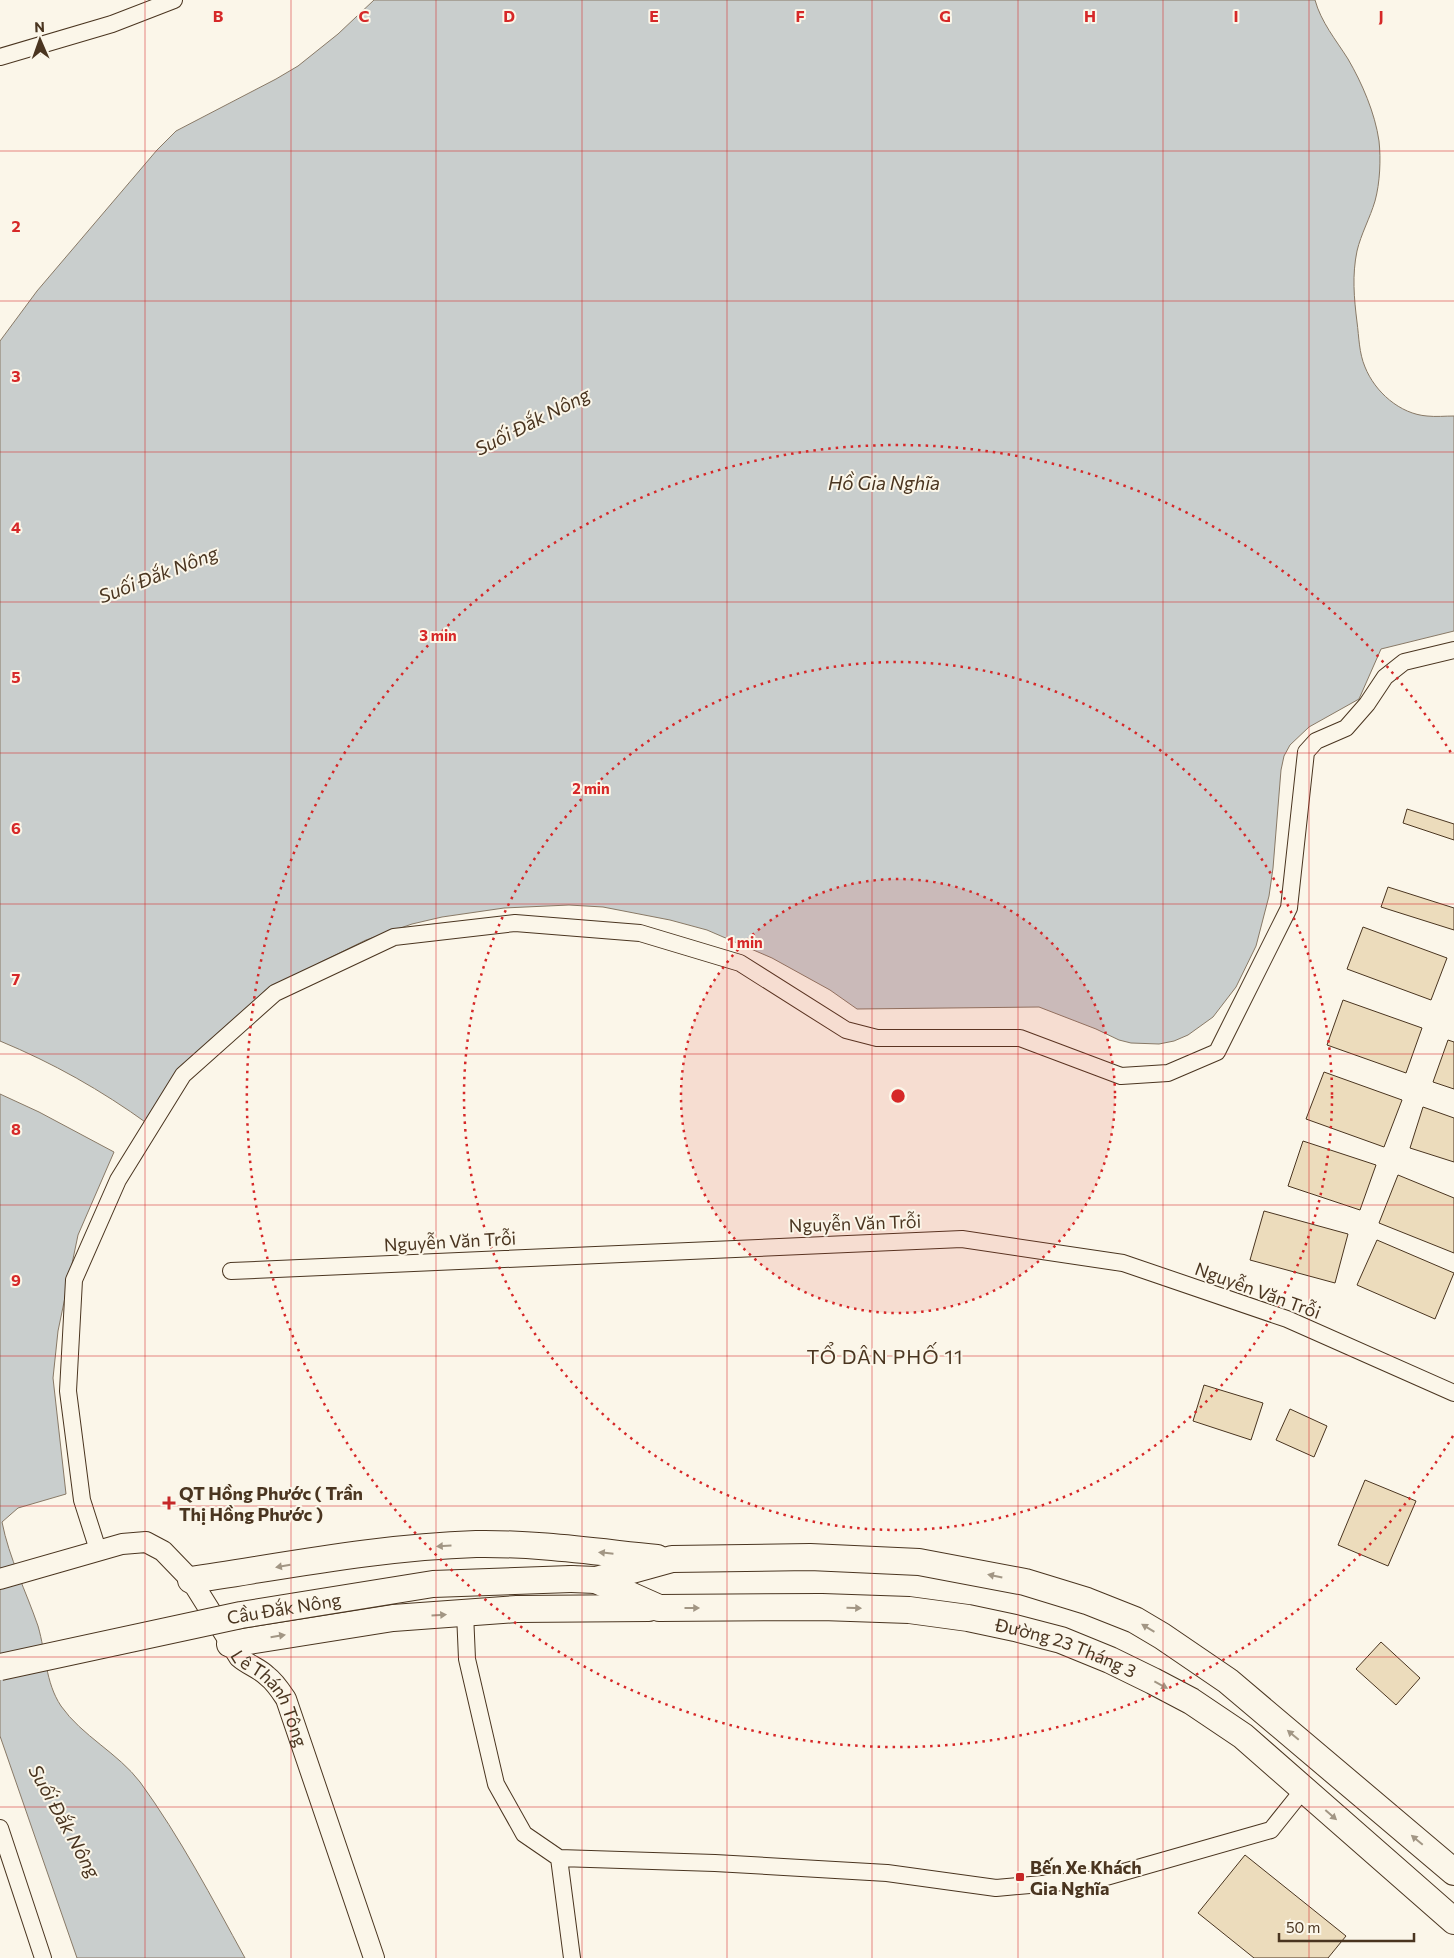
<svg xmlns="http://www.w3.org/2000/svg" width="1454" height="1958" font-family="Commissioner,sans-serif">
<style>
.water{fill:#c9cecd;stroke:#887966}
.building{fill:#ecdcbc;stroke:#4a3520}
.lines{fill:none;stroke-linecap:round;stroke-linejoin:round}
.minor-casing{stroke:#4a3520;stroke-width:18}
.tertiary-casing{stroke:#4a3520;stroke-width:22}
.primary-casing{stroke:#4a3520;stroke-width:28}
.minor{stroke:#fbf6e9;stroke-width:16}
.tertiary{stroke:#fbf6e9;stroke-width:20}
.primary{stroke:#fbf6e9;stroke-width:26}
.primary-bridge-casing{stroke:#4a3520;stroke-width:28;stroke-linecap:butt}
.primary-bridge{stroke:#fbf6e9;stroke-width:26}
.oneway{fill:#a29684}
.grid{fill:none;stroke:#d62828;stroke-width:1;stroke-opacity:0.55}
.ring{fill:none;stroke:#d62828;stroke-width:2.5;stroke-dasharray:2.5 5}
.poi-dot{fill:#c62828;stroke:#fbf6e9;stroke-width:2}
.labels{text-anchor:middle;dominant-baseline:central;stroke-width:4;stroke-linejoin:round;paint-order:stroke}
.street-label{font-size:18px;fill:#4a3520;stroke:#fbf6e9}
.poi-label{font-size:18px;font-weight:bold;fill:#4a3520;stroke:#fbf6e9;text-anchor:start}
.water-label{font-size:19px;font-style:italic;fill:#4a3520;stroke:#fbf6e9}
.quarter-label{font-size:20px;letter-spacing:1px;fill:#4a3520;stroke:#fbf6e9}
.grid-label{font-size:16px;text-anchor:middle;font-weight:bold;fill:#d62828;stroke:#fbf6e9;stroke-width:4;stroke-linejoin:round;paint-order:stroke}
.centre{fill:#d62828;stroke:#fbf6e9;stroke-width:2.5}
.ring-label{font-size:15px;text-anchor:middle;font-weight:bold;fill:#d62828;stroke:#fbf6e9;stroke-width:4;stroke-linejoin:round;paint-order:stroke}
</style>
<rect width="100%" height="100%" fill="#fbf6e9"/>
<path class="water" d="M374,0h941c6,22 21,40 33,59 14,24 27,54 31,82 2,18 1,42 -4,60 -5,17 -14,33 -18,50 -5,24 -3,47 0,71 2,15 2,31 8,45 10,25 35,47 62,49 9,1 18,0 27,0v215l-73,18 -22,50 -50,28 -19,18 -6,11 -3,14 -8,98 -4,28 -13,50 -20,41 -23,30 -25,18 -14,6 -15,3 -28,-1 -12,-3 -23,-11 -57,-22 -182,2 -27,-19 -58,-32 -65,-28 -37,-10 -67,-13 -34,-2 -65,3 -62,9 -30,7 -46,16 -47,23 -56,38 -115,123c-47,-34 -95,-61 -148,-83v-700l37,-50 120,-141 19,-19 100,-52 22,-13 40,-32z
M0,1094l39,18 75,40 -36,83 -20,96 -5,47 13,116 -48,14 -16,14c7,36 24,69 36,104 8,27 7,56 23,80 21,30 57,47 79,76 40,55 72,116 105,176h-168l-77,-222z"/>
<path class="building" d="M1407,809l47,15v16l-51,-17z
M1388,887l66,21v22l-73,-23z
M1363,927l84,31 -16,42 -84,-31z
M1343,1000l79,28 -16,45 -79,-28z
M1448,1040l6,2v47l-21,-7z
M1324,1072l78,28 -18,47 -78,-28z
M1423,1107l31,11v44l-44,-14z
M1303,1141l73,24 -16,45 -72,-24z
M1398,1175l56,23v55l-75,-30z
M1264,1211l84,23 -13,49 -85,-23z
M1377,1240l77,33 -19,46 -78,-34z
M1204,1385l59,18 -12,37 -58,-19z
M1290,1409l37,17 -13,31 -38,-17z
M1365,1480l51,21 -28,65 -50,-21z
M1381,1642l39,36 -24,27 -40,-36z
M1245,1855l101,81 -18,22h-74l-56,-45z"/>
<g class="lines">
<g class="minor-casing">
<path id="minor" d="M0,57l112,-33 62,-24
M231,1271l731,-32 161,24 164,56 167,74
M98,1550l-16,-50 -14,-109 6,-111 44,-100 65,-105 92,-82 119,-56 121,-14 125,10 100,30 106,67 31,8h143l101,38 47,-3 49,-21 72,-144 17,-156 10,-11 30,-13 21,-24 18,-27 19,-15 50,-12
M465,1613l2,46 29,125 28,50 35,24 156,5 172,10 109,15 103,-9 172,-49 32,-40
M0,1828l43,130
M559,1858l13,100"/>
</g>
<g class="tertiary-casing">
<g id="tertiary">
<path id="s1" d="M0,1579l122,-35 24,-2 17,9 28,29 48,77c9,8 20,11 28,19 8,6 13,14 19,23l88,259"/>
</g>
</g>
<g class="primary-casing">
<g id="primary">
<path d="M571,1579l25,1 76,-21 138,-2 109,5 106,20 62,19 48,19 27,16 66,45 226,191"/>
<path d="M191,1580c94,-14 189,-33 285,-36 60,-1 121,8 181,14"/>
<path id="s2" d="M596,1580l63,28 163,-1 87,3 59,8 47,10 46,12 49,20 43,21 38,20 52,35 211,185"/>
<path d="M230,1644l163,-26 124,-9 132,-1"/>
</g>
</g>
<use href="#minor" class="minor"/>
<use href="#tertiary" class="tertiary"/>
<use href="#primary" class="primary"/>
<g class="primary-bridge-casing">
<g id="primary-bridge">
<path id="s3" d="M0,1667l241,-52 192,-31 138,-5"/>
</g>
</g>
<use href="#primary-bridge" class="primary-bridge"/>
</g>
<defs><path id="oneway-solid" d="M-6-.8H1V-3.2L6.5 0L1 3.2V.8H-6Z" transform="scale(1.25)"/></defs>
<g class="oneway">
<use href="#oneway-solid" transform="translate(444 1546) rotate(177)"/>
<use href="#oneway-solid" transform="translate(606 1553) rotate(-174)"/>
<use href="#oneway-solid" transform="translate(283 1566) rotate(170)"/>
<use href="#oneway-solid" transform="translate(995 1576) rotate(-168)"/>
<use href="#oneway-solid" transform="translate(692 1608)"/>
<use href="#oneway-solid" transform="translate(854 1608) rotate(2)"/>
<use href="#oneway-solid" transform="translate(439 1615) rotate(-4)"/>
<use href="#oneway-solid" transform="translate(1148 1628) rotate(-149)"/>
<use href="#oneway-solid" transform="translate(278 1636) rotate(-9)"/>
<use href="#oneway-solid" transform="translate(1161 1685) rotate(28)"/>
<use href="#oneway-solid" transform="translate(1293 1735) rotate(-140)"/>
<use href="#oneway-solid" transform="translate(1331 1815) rotate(41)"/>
<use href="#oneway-solid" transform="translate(1417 1840) rotate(-140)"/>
</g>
<path class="grid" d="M145,0v1958M291,0v1958M436,0v1958M582,0v1958M727,0v1958M872,0v1958M1018,0v1958M1163,0v1958M1309,0v1958M0,151h1454M0,301h1454M0,452h1454M0,602h1454M0,753h1454M0,904h1454M0,1054h1454M0,1205h1454M0,1356h1454M0,1506h1454M0,1657h1454M0,1807h1454"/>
<circle cx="898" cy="1096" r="217" fill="#d62828" fill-opacity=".12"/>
<g class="ring">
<circle cx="898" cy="1096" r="217"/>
<circle cx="898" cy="1096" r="434"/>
<path d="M1453 1436A651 651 0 1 1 1453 756"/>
</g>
<g class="poi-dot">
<path d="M166.5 1495.5h5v5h5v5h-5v5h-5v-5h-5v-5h5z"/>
<rect x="1015" y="1872" width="10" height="10" rx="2.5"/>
</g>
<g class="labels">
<g class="street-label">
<text transform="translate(855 1223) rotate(-2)">Nguyễn Văn Trỗi</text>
<text transform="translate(450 1241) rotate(-3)">Nguyễn Văn Trỗi</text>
<text transform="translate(1258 1290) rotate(20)">Nguyễn Văn Trỗi</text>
<text stroke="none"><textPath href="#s3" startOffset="290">Cầu Đắk Nông</textPath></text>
<text stroke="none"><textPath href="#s2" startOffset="481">Đường 23 Tháng 3</textPath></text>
<text stroke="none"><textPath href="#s1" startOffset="355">Lê Thánh Tông</textPath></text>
</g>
<g class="poi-label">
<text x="179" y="1493">QT Hồng Phước ( Trần<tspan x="179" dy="21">Thị Hồng Phước )</tspan></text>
<text x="1030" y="1867">Bến Xe Khách<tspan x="1030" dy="21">Gia Nghĩa</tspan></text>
</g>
<g class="water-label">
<text transform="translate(532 421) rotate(-27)">Suối Đắk Nông</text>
<text x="884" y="482">Hồ Gia Nghĩa</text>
<text transform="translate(158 574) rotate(-21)">Suối Đắk Nông</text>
<text transform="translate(65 1821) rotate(61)">Suối Đắk Nông</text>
</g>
<g class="quarter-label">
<text x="885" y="1356">TỔ DÂN PHỐ 11</text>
</g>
</g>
<g class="grid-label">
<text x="218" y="22">B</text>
<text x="364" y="22">C</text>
<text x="509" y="22">D</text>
<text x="654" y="22">E</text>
<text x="800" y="22">F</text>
<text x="945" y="22">G</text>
<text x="1090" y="22">H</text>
<text x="1236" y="22">I</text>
<text x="1381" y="22">J</text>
<text x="16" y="232">2</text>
<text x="16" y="382">3</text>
<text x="16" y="533">4</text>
<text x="16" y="683">5</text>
<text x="16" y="834">6</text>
<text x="16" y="985">7</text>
<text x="16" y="1135">8</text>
<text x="16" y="1286">9</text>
</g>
<circle cx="898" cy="1096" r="8" class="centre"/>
<g class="ring-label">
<text x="438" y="641">3 min</text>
<text x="591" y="794">2 min</text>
<text x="745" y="948">1 min</text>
</g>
<g transform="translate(40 40) rotate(358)" stroke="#fbf6e9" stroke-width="4" paint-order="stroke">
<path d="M0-4L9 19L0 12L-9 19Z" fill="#4a3520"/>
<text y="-8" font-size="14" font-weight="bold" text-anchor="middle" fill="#4a3520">N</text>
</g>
<path d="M1279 1933v8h135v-8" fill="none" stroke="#4a3520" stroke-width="2.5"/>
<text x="1286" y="1933" font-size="15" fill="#4a3520" stroke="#fbf6e9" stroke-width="4" paint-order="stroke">50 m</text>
</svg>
